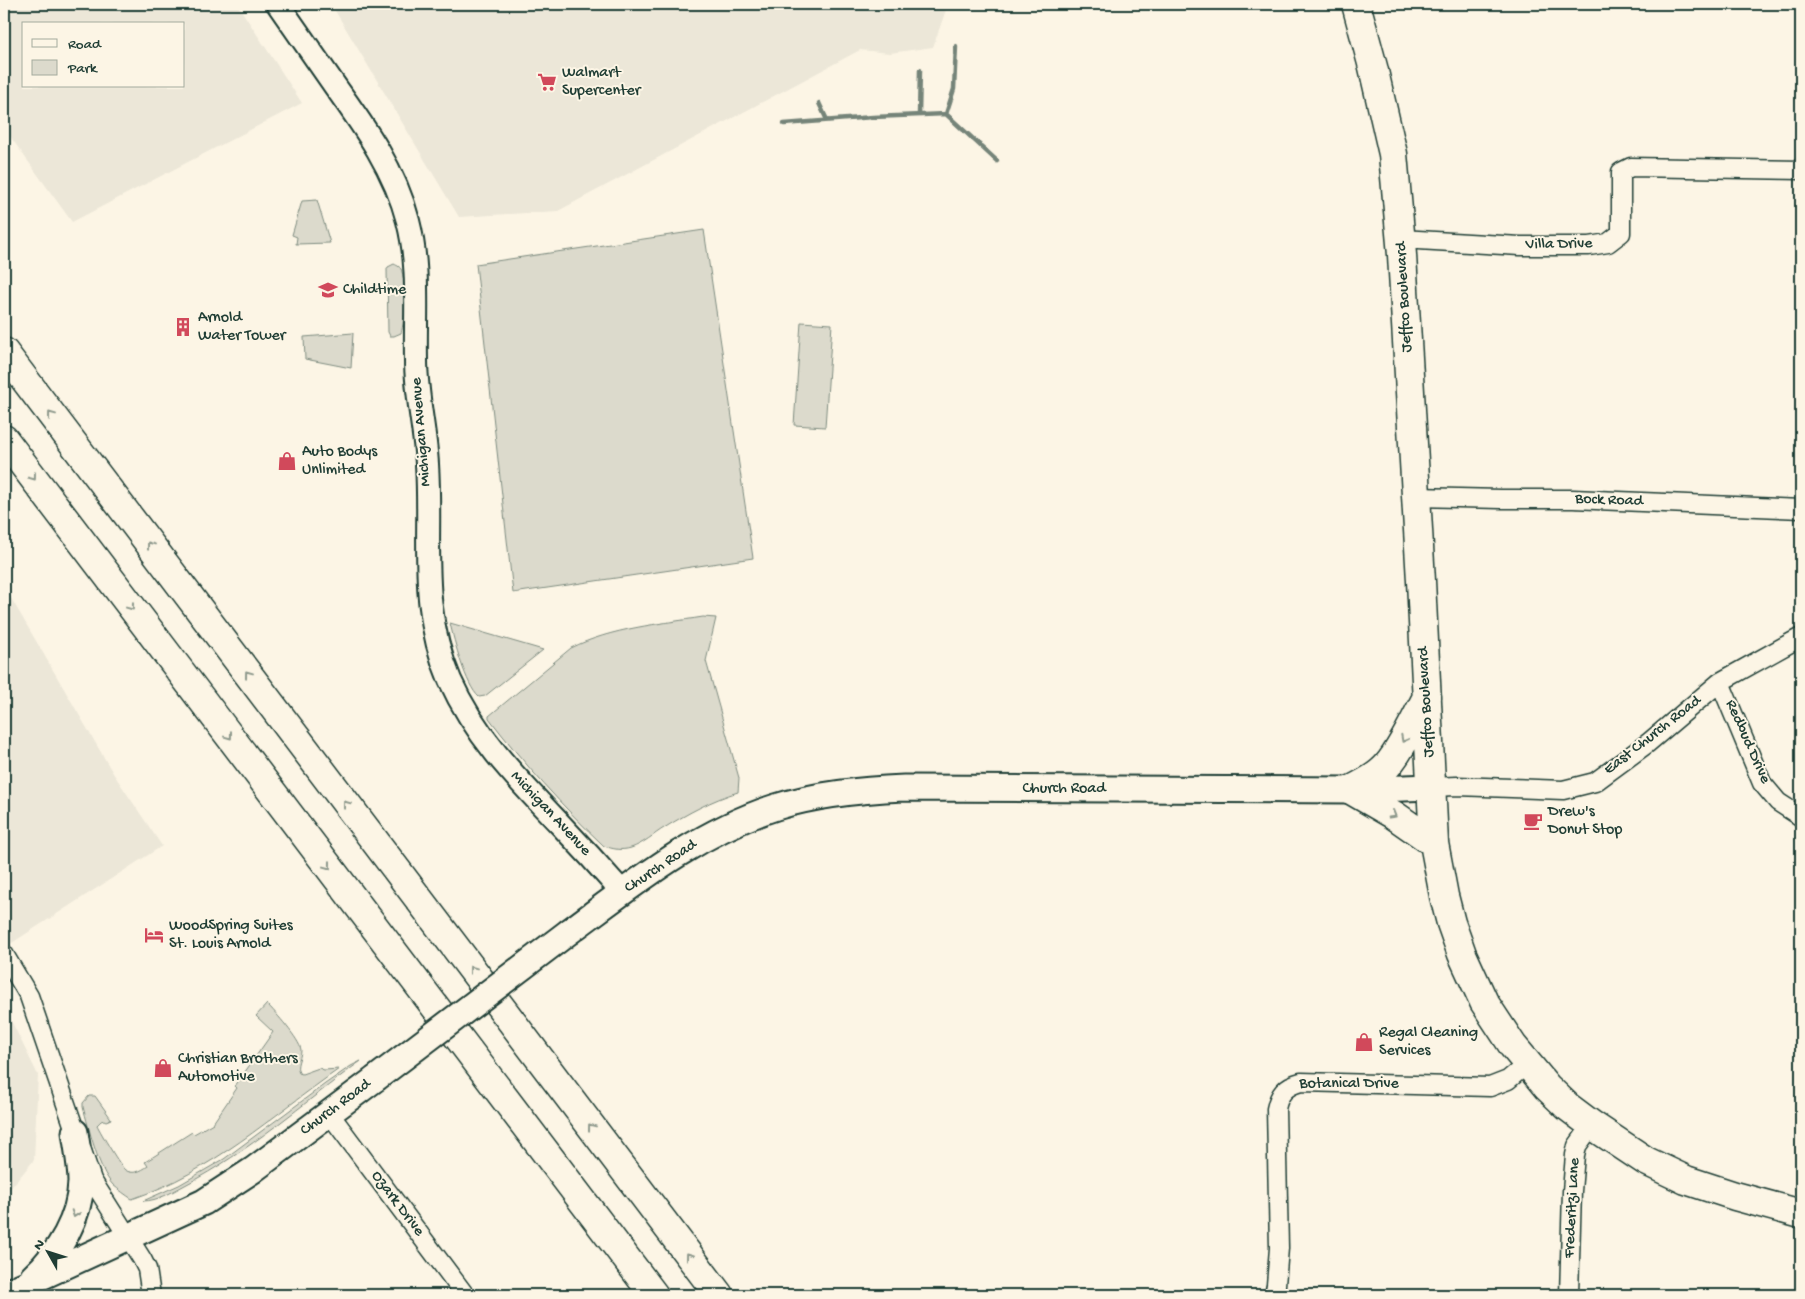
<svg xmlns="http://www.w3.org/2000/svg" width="1805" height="1299" font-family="'Gochi Hand',sans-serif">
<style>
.built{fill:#ece7d8;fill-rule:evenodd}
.green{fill:#dcdacc;stroke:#7e8c80}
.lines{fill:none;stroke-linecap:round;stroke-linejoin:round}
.stream{stroke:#758479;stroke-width:4.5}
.minor-casing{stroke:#1f3d34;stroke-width:21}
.tertiary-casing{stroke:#1f3d34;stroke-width:26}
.secondary-casing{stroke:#1f3d34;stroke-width:29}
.primary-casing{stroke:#1f3d34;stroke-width:31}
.motorway-casing{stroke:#1f3d34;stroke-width:31}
.minor{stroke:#fcf5e5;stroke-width:18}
.tertiary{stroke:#fcf5e5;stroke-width:22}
.secondary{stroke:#fcf5e5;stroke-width:25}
.primary{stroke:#fcf5e5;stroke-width:28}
.motorway{stroke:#fcf5e5;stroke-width:28}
.secondary-bridge-casing{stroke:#1f3d34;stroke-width:29;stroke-linecap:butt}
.secondary-bridge{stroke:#fcf5e5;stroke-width:25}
.oneway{stroke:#8e998c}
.labels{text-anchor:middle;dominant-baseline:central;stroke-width:4;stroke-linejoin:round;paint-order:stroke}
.poi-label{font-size:16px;fill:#1f3d34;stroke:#fcf5e5;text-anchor:start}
.street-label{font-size:16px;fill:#1f3d34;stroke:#fcf5e5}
</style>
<rect width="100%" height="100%" fill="#fcf5e5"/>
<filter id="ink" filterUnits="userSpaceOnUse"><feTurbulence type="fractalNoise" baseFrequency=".02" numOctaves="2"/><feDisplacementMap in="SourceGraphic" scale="10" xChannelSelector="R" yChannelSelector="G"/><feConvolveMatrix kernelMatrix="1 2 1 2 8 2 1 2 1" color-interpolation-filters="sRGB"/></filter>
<g filter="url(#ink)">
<path class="built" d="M4,4h233l65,99 -230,119 -68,-94zM24,24h160v62h-160z
M331,4h617l-15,43 -43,6 -30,-3 -302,161 -99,6z
M4,586l109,187 49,73 -158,102z
M4,1006l34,69 -4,85 -30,36z"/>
<path class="green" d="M317,200l13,43 -34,1 1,-7 -5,-2 10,-34z
M704,230l49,328 -240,35 -37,-329z
M394,264c4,2 7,3 8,8 4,12 3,49 -1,61l-7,3h-4l-2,-4 -1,-63 1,-2z
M801,322l31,2 -7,103 -31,-2z
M353,333l-2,35 -46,-9 -1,-22z
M703,617l13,1 -10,43 33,117 -1,14c-26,8 -50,21 -74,36 -10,6 -21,16 -33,20 -10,3 -18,1 -27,-2 -41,-39 -80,-82 -115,-128v-2l82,-68c41,-20 88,-24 132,-31z
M450,623l93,27 -58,46 -6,1c-13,-11 -25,-56 -29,-74z
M267,1004c8,8 33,36 34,46 0,9 -6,15 -2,23l3,1 17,-6 5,2 15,-1c-69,48 -125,102 -207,130 -6,-4 -13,-9 -19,-14 -15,-16 -24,-57 -30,-78v-4l6,-7h6l15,21 1,2 -5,2 -2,-1 -3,1 -4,4c4,8 23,41 28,45 8,5 16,1 23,-4l-3,-4 47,-30 2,2 19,-11 24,-35 -2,-2 38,-54 -17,-16z
M361,1061c-58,42 -112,91 -176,124 -13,7 -27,16 -42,16l36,-16 45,-26 101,-75 26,-18z"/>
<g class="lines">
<path class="stream" d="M819,103l8,17
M946,114l8,-25 2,-43
M919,115l1,-45
M784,124l89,-7 73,-3 51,47"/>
<g class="minor-casing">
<path id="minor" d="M1401,239l119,7h69l19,-3 13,-10v-61l10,-5 170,3
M1416,497l85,2h72l228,10
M1720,682l42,101 16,19 23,15
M1431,787l26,-1 106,4 32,-8 53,-39 72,-61 81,-45
M4,954l25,42 63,184 50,79 5,10 4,26
M329,1113l136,182
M1274,1295l2,-10 3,-37 -3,-139c3,-15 9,-23 25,-27l189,5 18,-7 19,-16
M1569,1295l3,-104 3,-36 2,-9 15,-21"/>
</g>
<g class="tertiary-casing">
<path id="tertiary" d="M278,4c19,27 38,55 57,82 30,42 60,84 73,135 12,46 7,92 8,139 0,35 9,69 11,104 5,77 -9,141 23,216 25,56 66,98 108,142 22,23 43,46 64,70"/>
</g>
<g class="secondary-casing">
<path id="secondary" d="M570,931c65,-48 128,-99 206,-124 41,-13 85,-17 128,-19l447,2 80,-3
M33,1277c26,-24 47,-59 48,-95 0,-17 -4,-34 -6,-50
M4,1294l200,-92 49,-32 122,-91"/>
</g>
<g class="primary-casing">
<path id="primary" d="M1356,4l17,63 20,87 9,101 19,326 13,262 10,53 7,27 11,31 22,48 29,44 34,41 21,20 24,18 54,36 40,19 49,16 66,18
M1351,790c11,-6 23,-11 32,-20 16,-14 33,-53 44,-73
M1351,790l43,25 40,28"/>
</g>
<g class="motorway-casing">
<path id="motorway" d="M4,352l715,943
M4,439l650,856"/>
</g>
<use href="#minor" class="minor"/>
<use href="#tertiary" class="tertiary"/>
<use href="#secondary" class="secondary"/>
<use href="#primary" class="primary"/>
<use href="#motorway" class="motorway"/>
<g class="secondary-bridge-casing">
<path id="secondary-bridge" d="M375,1079l195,-148"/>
</g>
<use href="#secondary-bridge" class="secondary-bridge"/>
</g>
<defs><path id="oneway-chevron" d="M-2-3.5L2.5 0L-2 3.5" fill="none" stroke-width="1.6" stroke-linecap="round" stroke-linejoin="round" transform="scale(1.25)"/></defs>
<g class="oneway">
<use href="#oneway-chevron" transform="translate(51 415) rotate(-127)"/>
<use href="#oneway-chevron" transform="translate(33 477) rotate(53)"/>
<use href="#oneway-chevron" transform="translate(150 545) rotate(-127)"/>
<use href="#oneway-chevron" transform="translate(131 607) rotate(53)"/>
<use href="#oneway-chevron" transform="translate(248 674) rotate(-127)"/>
<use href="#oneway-chevron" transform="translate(229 736) rotate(53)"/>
<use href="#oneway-chevron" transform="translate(1404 739) rotate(118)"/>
<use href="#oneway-chevron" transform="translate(346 804) rotate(-127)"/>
<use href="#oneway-chevron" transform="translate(1393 815) rotate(30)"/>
<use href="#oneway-chevron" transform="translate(328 866) rotate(53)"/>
<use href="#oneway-chevron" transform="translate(472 969) rotate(-127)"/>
<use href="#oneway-chevron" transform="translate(591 1127) rotate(-127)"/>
<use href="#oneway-chevron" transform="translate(75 1214) rotate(109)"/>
<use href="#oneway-chevron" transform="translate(689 1256) rotate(-127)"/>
</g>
</g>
<defs>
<g id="supermarket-bare" transform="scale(1.5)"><path d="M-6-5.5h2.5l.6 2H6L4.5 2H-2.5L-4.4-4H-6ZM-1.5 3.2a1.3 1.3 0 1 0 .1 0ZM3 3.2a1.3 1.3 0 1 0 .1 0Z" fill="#d1495b" stroke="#fcf5e5" stroke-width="2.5" paint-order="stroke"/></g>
<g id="school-bare" transform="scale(1.5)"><path d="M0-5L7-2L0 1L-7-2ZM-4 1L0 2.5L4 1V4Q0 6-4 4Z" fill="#d1495b" stroke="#fcf5e5" stroke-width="2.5" paint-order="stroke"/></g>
<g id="building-bare" transform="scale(1.5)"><path d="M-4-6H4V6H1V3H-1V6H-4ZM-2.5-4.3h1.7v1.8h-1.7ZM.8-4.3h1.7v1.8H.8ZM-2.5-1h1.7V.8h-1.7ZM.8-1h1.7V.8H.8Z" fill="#d1495b" stroke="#fcf5e5" stroke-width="2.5" paint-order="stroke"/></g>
<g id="shop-bare" transform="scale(1.5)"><path d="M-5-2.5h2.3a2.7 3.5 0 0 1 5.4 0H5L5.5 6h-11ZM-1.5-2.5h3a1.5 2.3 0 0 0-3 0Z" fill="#d1495b" stroke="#fcf5e5" stroke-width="2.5" paint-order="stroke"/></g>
<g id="cafe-bare" transform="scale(1.5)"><path d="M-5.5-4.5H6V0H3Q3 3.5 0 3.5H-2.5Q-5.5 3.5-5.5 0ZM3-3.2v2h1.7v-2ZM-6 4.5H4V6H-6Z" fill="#d1495b" stroke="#fcf5e5" stroke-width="2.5" paint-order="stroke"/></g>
<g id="hotel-bare" transform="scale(1.5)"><path d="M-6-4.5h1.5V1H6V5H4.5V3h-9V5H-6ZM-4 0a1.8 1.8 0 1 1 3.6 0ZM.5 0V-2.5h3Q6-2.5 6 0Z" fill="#d1495b" stroke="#fcf5e5" stroke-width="2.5" paint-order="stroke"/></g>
</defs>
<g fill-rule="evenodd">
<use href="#supermarket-bare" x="547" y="82"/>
<use href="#school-bare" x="328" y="290"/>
<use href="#building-bare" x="183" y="327"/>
<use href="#shop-bare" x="287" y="461"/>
<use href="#cafe-bare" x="1533" y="821"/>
<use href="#hotel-bare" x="154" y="935"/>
<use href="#shop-bare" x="1364" y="1042"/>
<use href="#shop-bare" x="163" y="1068"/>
</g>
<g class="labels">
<g class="poi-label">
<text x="562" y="73">Walmart<tspan x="562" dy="18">Supercenter</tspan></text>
<text x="343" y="290">Childtime</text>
<text x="198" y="318">Arnold<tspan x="198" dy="18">Water Tower</tspan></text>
<text x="302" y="452">Auto Bodys<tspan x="302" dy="18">Unlimited</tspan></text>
<text x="1548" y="812">Drew's<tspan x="1548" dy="18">Donut Stop</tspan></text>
<text x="169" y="926">WoodSpring Suites<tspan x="169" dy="18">St. Louis Arnold</tspan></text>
<text x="1379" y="1033">Regal Cleaning<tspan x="1379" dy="18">Services</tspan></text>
<text x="178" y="1059">Christian Brothers<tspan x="178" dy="18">Automotive</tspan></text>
</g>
<g class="street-label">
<text transform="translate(1559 245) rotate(-1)">Villa Drive</text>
<text transform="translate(1405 297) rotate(-93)">Jeffco Boulevard</text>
<text transform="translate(422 432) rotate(-95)">Michigan Avenue</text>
<text transform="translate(1609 501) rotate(2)">Bock Road</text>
<text transform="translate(1427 702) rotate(-93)">Jeffco Boulevard</text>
<text transform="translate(1653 736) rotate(-38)">East Church Road</text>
<text transform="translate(1747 742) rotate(66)">Redbud Drive</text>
<text x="1064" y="789">Church Road</text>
<text transform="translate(550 814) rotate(47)">Michigan Avenue</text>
<text transform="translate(661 867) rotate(-34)">Church Road</text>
<text x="1349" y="1084">Botanical Drive</text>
<text transform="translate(336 1108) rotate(-37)">Church Road</text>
<text transform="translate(397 1204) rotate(53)">Ozark Drive</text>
<text transform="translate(1573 1208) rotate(-87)">Frederitzi Lane</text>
</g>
</g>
<rect width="1805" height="1299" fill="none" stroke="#fcf5e5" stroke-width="20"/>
<rect x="10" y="10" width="1785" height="1279" fill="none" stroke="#1f3d34" stroke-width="2" filter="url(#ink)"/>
<rect x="22" y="22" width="162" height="65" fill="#fcf5e5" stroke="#a4ab9e"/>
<rect x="32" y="39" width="25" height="8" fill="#fcf5e5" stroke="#a4ab9e"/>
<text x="68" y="48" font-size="15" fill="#1f3d34">Road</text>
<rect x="32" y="60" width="25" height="15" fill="#dcdacc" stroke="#a4ab9e"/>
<text x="68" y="72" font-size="15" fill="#1f3d34">Park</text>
<g transform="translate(48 1252) rotate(309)" stroke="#fcf5e5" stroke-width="4" paint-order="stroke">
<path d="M0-4L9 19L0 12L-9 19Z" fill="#1f3d34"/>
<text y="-8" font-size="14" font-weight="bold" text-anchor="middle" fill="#1f3d34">N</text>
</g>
</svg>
